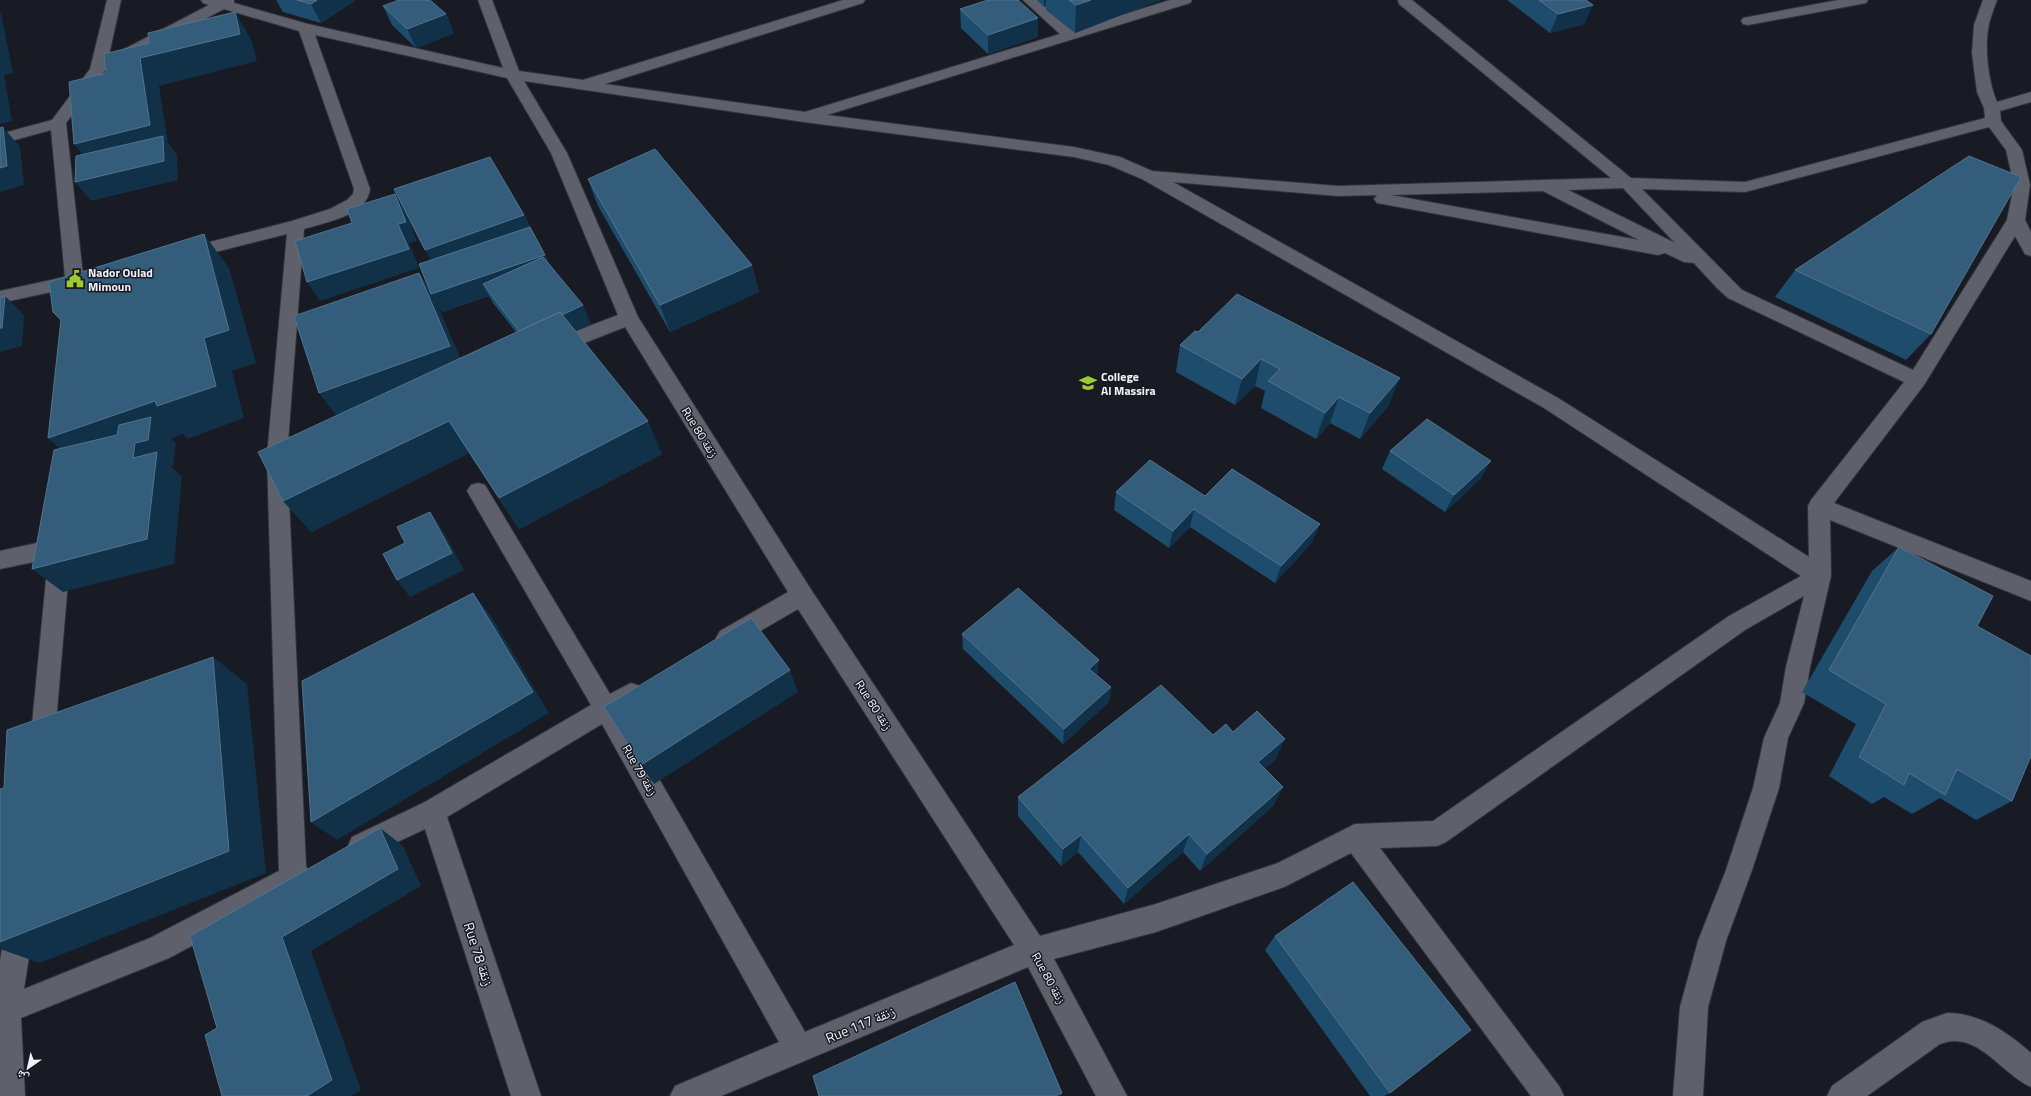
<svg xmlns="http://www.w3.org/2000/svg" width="2031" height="1096" font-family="'Titillium Web','Noto Naskh Arabic',sans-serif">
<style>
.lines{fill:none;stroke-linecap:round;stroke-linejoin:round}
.minor-casing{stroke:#33353b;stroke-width:2}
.minor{fill:#5e616c;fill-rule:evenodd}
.wall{fill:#1d4c6c}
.shaded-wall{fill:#113148}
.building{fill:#345d7b;stroke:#51758f}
.labels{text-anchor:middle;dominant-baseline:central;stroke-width:3;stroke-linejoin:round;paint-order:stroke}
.poi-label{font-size:12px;font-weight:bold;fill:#f1f2f9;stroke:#181b23;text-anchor:start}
.street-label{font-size:12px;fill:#f1f2f9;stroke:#181b23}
.near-street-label{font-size:14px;fill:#f1f2f9;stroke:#181b23}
</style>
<rect width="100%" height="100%" fill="#181b23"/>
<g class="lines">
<g class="minor-casing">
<path id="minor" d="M107,0h14l-15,69 -40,54 17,152 5,5 -4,5 -1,20 -2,5 -7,1 -7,-1 -2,-5v-16l-65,14v-12l65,-14 -14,-147 -51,14v-10l52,-14 38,-51z
M201,0h33v3l74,21 195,44 -25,-68h14l27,71 64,9 260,-80h22l-2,3 -258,81 200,28 255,-78 -37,-34h16l35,30 96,-30h22l-2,3 -363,112 247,32 46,10 32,14 186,15 273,-8 -212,-174 -1,-4h14l219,178 114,4 240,-64 -1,-10 -7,-16 -5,-39 2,-28 9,-25h14c-3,8 -6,16 -8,24 -5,21 -1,58 8,78l34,-10v10l-31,9 1,10 21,29 8,35 -5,35 6,12v24l-6,-2 -10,-18 -91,149 -90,118 197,78v20l-201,-81 1,56 -21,91 -6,36 -16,35 -9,50 -27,82 -26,71 -18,66 -5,89h-30l7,-89 18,-66 28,-71 27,-82 11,-50 16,-35 6,-36 18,-71 -59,34 -299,212 -9,4 -57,2 179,238 5,10h-33l-180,-243 -67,34 -128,45 -102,27 73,137h-31l-68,-129 -307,129h-51l5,-10 104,-44 -177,-318 -155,93 94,279h-30l-86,-267 -64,30 -9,-4 -4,-9 4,-9 71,-34 168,-98 -124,-214 4,-6 7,-2 7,2 125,209 21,-11 9,3 3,8 -3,8 -19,11 184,319 209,-87 -216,-336 -62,36 -8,3 -8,-3 -4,-7 4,-7 68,-39 -163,-265 -66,26 -7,2 -7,-2 -3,-5 3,-5 73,-28 -67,-162 -44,-75 -192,-43 55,154c-3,27 -44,33 -66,40l-17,227 19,410 5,10 -4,9 -138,73 -148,60 4,78h-25v-135l6,-37 4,-10 10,-4 10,4 4,10 -10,65 126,-51 129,-67 -12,-415 20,-222 -103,26 -6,-2 -3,-4 3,-4 114,-29 38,-12 17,-9 6,-6 1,-5 -55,-158 -75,-22 -99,51h-10l-3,-3 3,-3 94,-49 -6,-2zM524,81l280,41 270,35 35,8 33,14 402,229 257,168 -72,40 -296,205 -78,3 -77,39 -122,41 -116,32 -230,-348 -172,-271 -71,-164zM1989,127l17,23 8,35 -7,35 -94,150 -171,-80 -100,-101 103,3zM1173,182l165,14 39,-1 -3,4 3,4 6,1 275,51 7,-2 19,9 10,1 23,25 11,10 176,84 -93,118 -3,6 1,51 -251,-159zM1623,188l52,55 -107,-53zM1543,191l96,49 -248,-45z
M1838,0h30l-2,3 -5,1 -113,21 -5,-1 -2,-3 2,-3 5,-1z
M60,538l8,3 3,6 -4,7 3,5 -16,186 -3,8 -9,3 -9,-3 -3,-8 18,-186 -48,10v-18z
M1947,1013c33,0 60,19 84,40v34c-30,-13 -54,-58 -91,-43l-73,52h-40l5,-10 90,-64z"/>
</g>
<use href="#minor" class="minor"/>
</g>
<path class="wall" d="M276,0h80l-35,23 -38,-11z
M1037,0h123l-85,33 -29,-23v-4l-2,1z
M1507,0h79l7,5 -9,19 -34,9z
M383,6l63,8 8,19 -38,15 -24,-23z
M960,9l78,9v19l-50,17 -27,-26z
M588,179l164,86 7,27 -89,40 -72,-126z
M524,215l6,12 20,38 41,59 -16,7 87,123 -143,75 -50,-76 -158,79 25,-116 83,-143 16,27 25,58 56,-26 -23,-29 -4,-7 -47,16 -11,-18z
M1795,270l136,64 -25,26 -131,-63z
M1198,332l191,73 -29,34 -30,-16 -14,16 -55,-31 4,-17 -10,-5 -20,19 -59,-33 4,-27z
M1390,451l91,27 -36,34 -63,-43z
M1116,492l89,4 108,45 -38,42 -85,-56 -21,21 -55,-38z
M1899,547l78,79 35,175 -36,19 -36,-22 -28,16 -28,-17 -12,7 -43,-28 27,-52 -54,-32 70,-121z
M962,634l137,26 -2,15 14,12 -2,15 -46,42 -100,-95z
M1233,732l43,27 -11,9 18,19 -10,19 -73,65 -17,-19 -59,52 -46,-52 -17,14 -43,-50v-19l195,-62z
M1275,936l115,157 -6,3h-14l-105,-146z"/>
<path class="shaded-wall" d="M317,0h39l-35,23 -10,-19z
M1044,0h2v6l-2,1z
M1091,0h69l-85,33 1,-28z
M1593,5l-9,19 -34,9 8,-19z
M0,12l1,1 12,60 -9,2 8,46 -12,3z
M235,12l16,27 6,22 -98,25 9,57 9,12 1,25 -87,21 -16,-19 21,-10 -22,-28 66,-86z
M446,14l8,19 -38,15 -9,-19z
M1038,18v19l-50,17v-19z
M3,127l17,20 4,38 -24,7v-24z
M395,194l11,19 11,28 -8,2 10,25 -99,33 -13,-19 91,-58z
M524,215l12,27 -96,35 -15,-27z
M204,234l25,34 27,95 -24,8 12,47 -57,21 -4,-5 -12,4 5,5 -3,22 -2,1 11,11 -8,87 -111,28 -31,-23 51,-99 -35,-32z
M545,255l8,19 -70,10 6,12 -47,16 -11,-18z
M752,265l7,27 -89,40 -10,-27z
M419,273l16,27 31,72 -127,47 -20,-26z
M5,296l19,19 -2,31 -22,6v-24z
M583,305l8,19 -60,29 -9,-19z
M1261,359l-6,27 -20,19 7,-26z
M1400,378l-11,27 -29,34 10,-26z
M1339,397l-9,26 -14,16 9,-26z
M449,421l20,32 -158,79 -28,-31z
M648,421l14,33 -143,75 -20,-31z
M1491,461l-10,17 -36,34 9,-17z
M1194,509l-4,18 -21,21 4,-17z
M430,512l12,17 22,41 -54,27 -13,-17z
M1320,524l-7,17 -38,42 6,-17z
M473,593l18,23 58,97 -212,127 -26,-18z
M213,657l34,27 19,189 -226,90 -40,-14v-7z
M1099,660l-2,15 -8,-6z
M790,670l8,22 -144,92 -13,-19z
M1111,687l-2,15 -46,42 1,-15z
M1285,739l-9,20 -26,23 8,-20z
M1283,787l-10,19 -73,65 7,-17z
M380,828l23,18 18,40 -110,65 50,139 -10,6h-44l-25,-159z
M1189,834l-6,18 -59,52 4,-16z
M1081,835l-3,17 -17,14 2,-17z
M1062,1093l-1,3h-6z"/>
<path class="building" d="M297,0h20l-6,4z
M399,0h31l16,14 -39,15 -24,-23z
M988,0h30l20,18 -50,17 -28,-26z
M1069,0h22l-15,5z
M1539,0h47l7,5 -35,9z
M235,12l5,22 -100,24 10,67 -76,19 -5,-62 37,-9 -2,-19 45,-11 -1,-10z
M3,127l4,39 -7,2v-40z
M163,136l1,25 -89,21 1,-26z
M655,149l97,116 -92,40 -72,-126z
M1969,156l52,21 -90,157 -136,-64z
M490,157l34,58 -99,35 -31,-61z
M395,194l11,28 -8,2 11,25 -102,33 -12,-41 57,-18 -5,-14z
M530,227l15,28 -114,39 -12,-30z
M204,234l25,96 -25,8 12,48 -59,20 -2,-5 -107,37 13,-118 -8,-8 -4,-30z
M543,257l40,48 -21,10 -2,-3 -41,19 -36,-47z
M419,273l31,73 -131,47 -25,-77z
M1237,294l163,84 -30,35 -31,-16 -14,16 -57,-32 12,-12 -19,-10 -19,20 -62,-34 15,-14 3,1z
M5,296l-3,32h-2v-30z
M560,312l88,109 -149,77 -50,-77 -166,80 -25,-49z
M151,417l-3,23 -13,3 -2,15 24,-6 -10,87 -115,30 22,-119 63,-15 2,-10z
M1427,419l64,42 -37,34 -64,-44z
M1150,460l55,36 27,-27 88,55 -39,42 -87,-57 -21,22 -57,-39z
M430,512l22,41 -55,27 -14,-26 22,-11 -8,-16z
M1899,547l94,49 -16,30 54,30v100l-19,45 -55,-32 -12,26 -36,-22 -5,12 -45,-28 27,-53 -57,-34z
M1018,588l81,72 -10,9 22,18 -47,42 -102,-95z
M473,593l60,99 -222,130 -9,-141z
M751,618l39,52 -149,95 -37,-58z
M213,657l16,194 -229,91v-153l4,-1 3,-58z
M1161,685l52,50 13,-11 7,8 24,-21 28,28 -27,23 25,25 -76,67 -18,-20 -61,54 -47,-53 -18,14 -45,-52z
M380,828l18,41 -116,68 50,143 -25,16h-85l-17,-61 12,-7 -27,-92z
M1353,882l118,148 -81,63 -115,-157z
M1015,982l47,111 -7,3h-236l-6,-20z"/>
<defs>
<g id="civic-bare" transform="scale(1.38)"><path d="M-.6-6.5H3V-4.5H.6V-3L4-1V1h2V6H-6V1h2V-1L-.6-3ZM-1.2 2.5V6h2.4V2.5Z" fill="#9eca2f" stroke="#181b23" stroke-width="2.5" paint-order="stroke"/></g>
<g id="university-bare" transform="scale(1.38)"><path d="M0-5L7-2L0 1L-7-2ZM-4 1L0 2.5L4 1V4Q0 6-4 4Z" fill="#9eca2f" stroke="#181b23" stroke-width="2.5" paint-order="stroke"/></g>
</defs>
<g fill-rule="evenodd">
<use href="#civic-bare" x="75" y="279"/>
<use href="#university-bare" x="1088" y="383"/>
</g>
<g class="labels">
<g class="poi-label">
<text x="88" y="272">Nador Oulad<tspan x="88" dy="14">Mimoun</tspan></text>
<text x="1101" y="376">College<tspan x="1101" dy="14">Al Massira</tspan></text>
</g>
<g class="street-label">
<text transform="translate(700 432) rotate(58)">Rue 80 زنقة</text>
<text transform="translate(874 705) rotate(57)">Rue 80 زنقة</text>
<text transform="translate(640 770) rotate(60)">Rue 79 زنقة</text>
<text transform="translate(1049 978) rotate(61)">Rue 80 زنقة</text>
</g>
<g class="near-street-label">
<text transform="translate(479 954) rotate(72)">Rue 78 زنقة</text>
<text transform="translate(860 1024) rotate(-23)">Rue 117 زنقة</text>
</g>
</g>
<g transform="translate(28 1068) rotate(214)" stroke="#181b23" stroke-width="3" paint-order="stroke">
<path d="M0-3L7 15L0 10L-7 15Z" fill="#f1f2f9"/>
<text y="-6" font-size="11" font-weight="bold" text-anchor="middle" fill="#f1f2f9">ش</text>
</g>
</svg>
